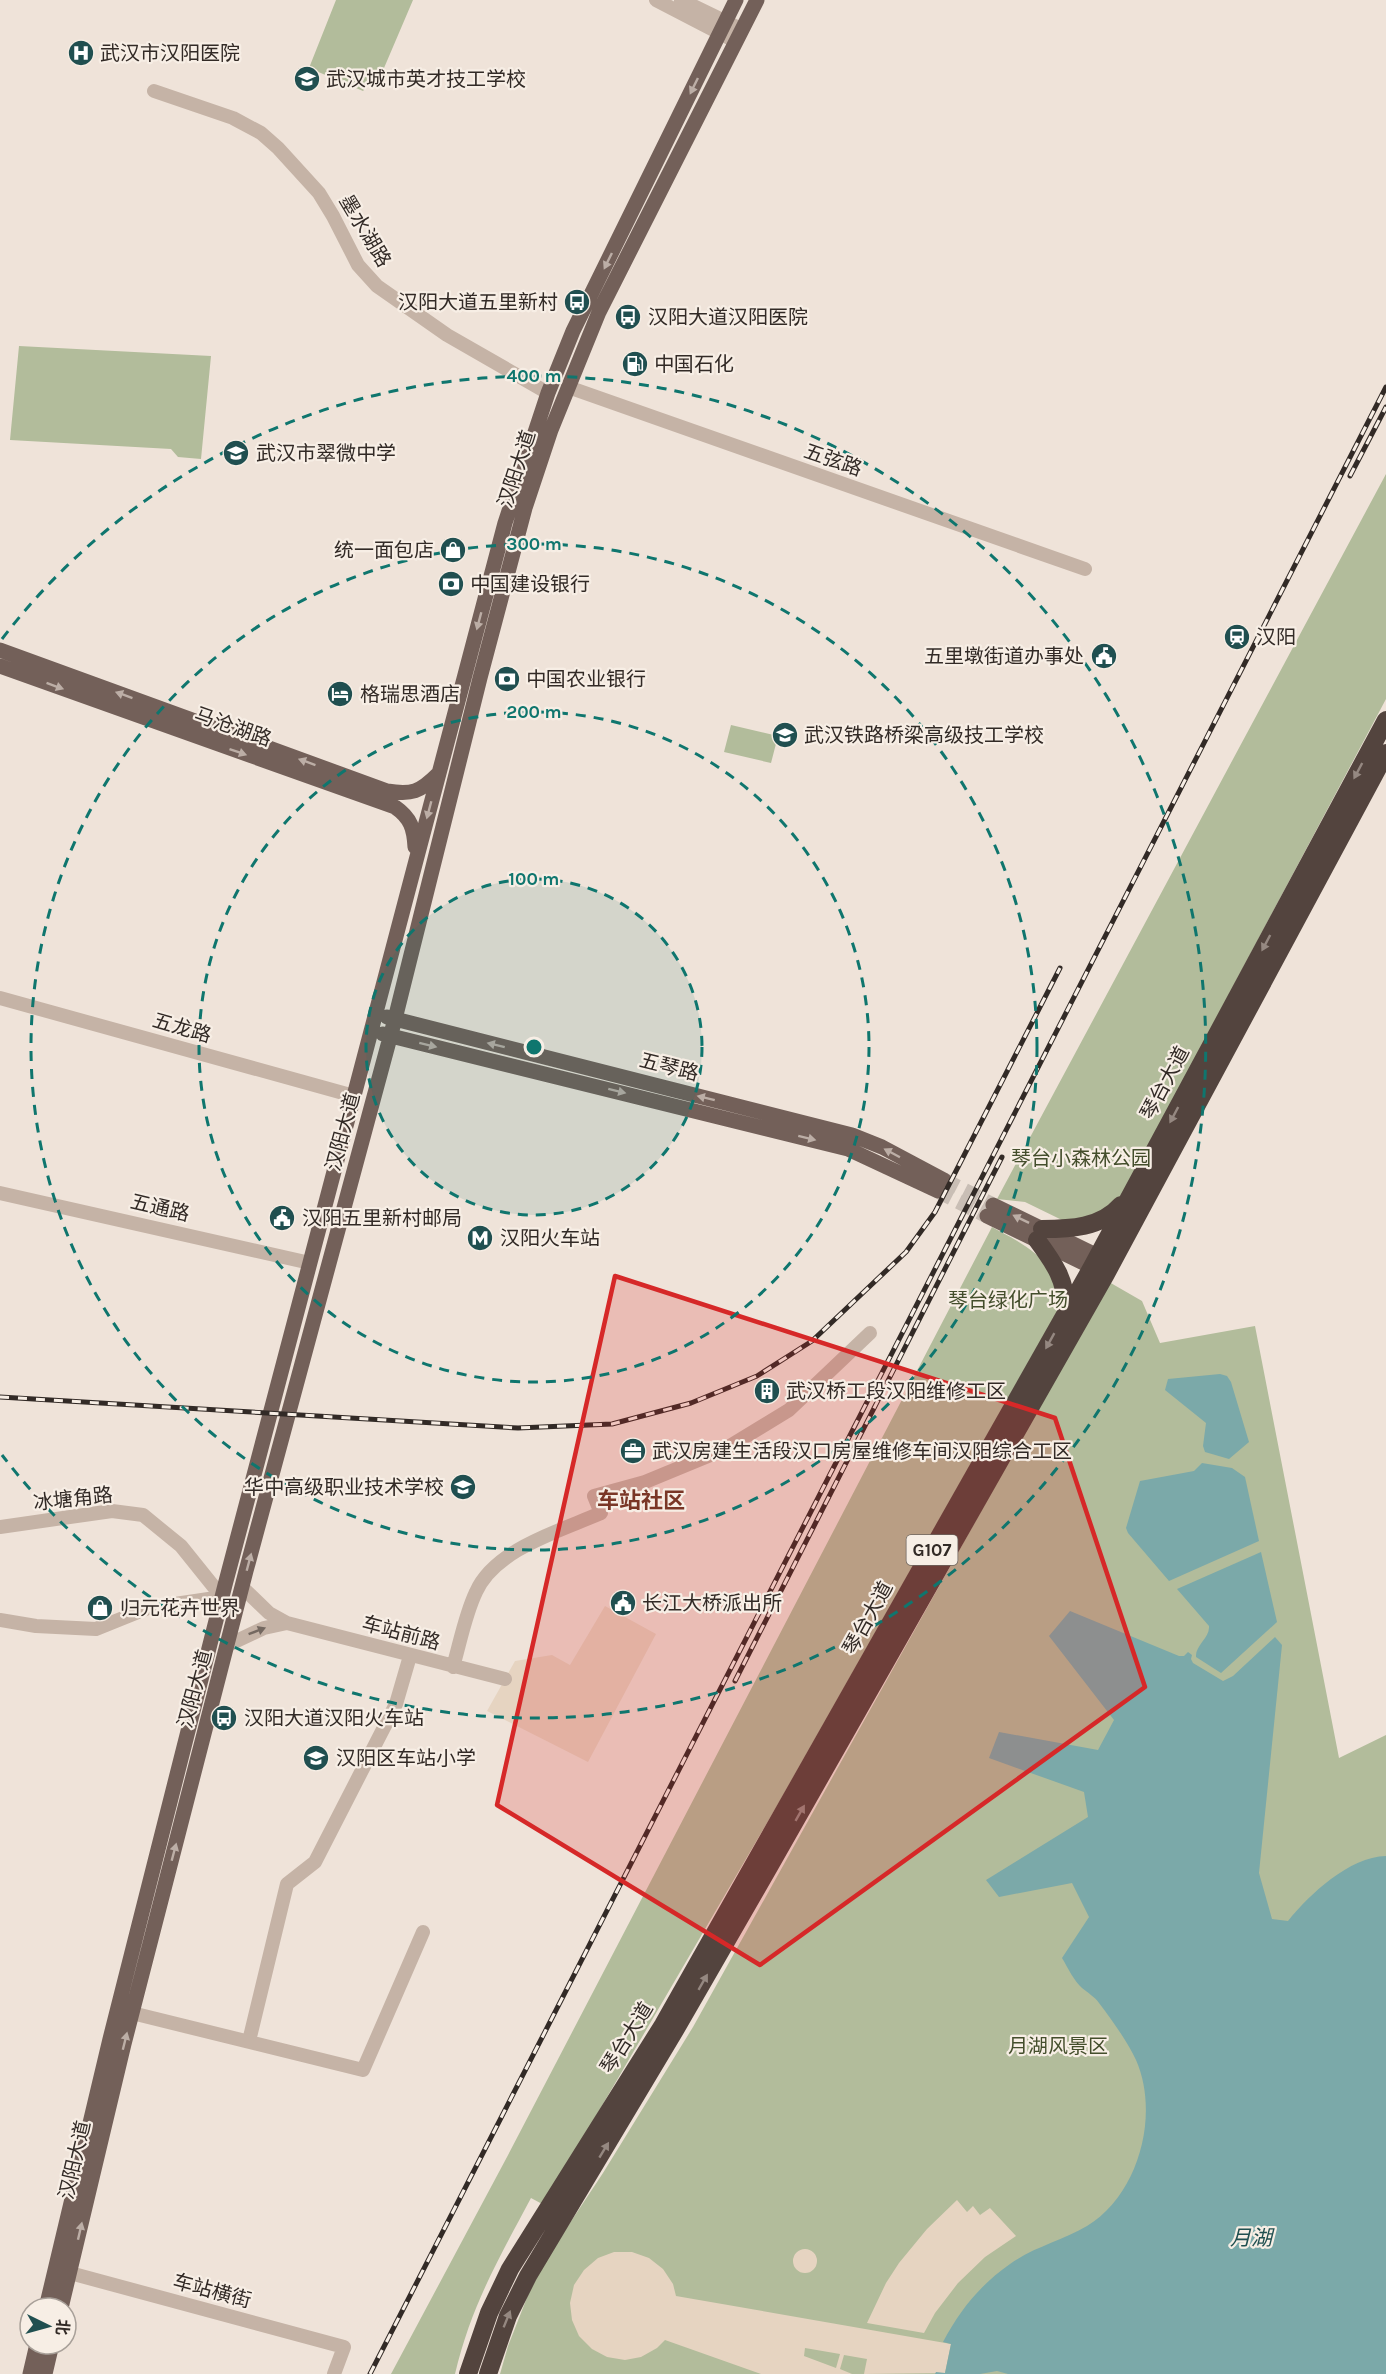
<svg xmlns="http://www.w3.org/2000/svg" width="1386" height="2374" font-family="Karla,'Noto Sans SC',sans-serif">
<style>
.green{fill:#b2bc9b}
.plaza{fill:#e6d4c1;fill-rule:evenodd}
.water{fill:#7ba9a9}
.lines{fill:none;stroke-linecap:round;stroke-linejoin:round}
.major-tunnel{stroke:#c9beb5;stroke-width:15;stroke-dasharray:15 8;stroke-linecap:butt}
.minor{stroke:#c5b3a6;stroke-width:14}
.major{stroke:#736059;stroke-width:15}
.highway{stroke:#53443e;stroke-width:18}
.rail-casing{stroke:#322a26;stroke-width:5}
.rail{stroke:#f7eee5;stroke-width:3;stroke-dasharray:9;stroke-linecap:butt}
.oneway{fill:#bcaea6}
.oneway2{fill:#958881}
.oneway3{fill:#746860}
.marked{fill:#d62828;fill-opacity:0.2;stroke:#d62828;stroke-width:4.5;stroke-linejoin:round}
.ring{fill:none;stroke:#0f766e;stroke-width:3;stroke-dasharray:10 8}
.labels{text-anchor:middle;dominant-baseline:central;stroke-width:4.5;stroke-linejoin:round;paint-order:stroke}
.shield{fill:#f7eee5;stroke:#6d655f;stroke-width:1.5}
.shield-label{font-size:18px;font-weight:bold;fill:#322a26}
.poi-label{font-size:20px;fill:#322a26;stroke:#f7eee5;text-anchor:start}
.street-label{font-size:20px;fill:#322a26;stroke:#f7eee5}
.park-label{font-size:20px;fill:#444e2c;stroke:#f7eee5}
.water-label{font-size:21px;font-style:italic;fill:#204f50;stroke:#f7eee5}
.quarter-label{font-size:22px;font-weight:bold;fill:#7a3626;stroke:#f7eee5}
.centre{fill:#0f766e;stroke:#f7eee5;stroke-width:3}
.ring-label{font-size:18px;text-anchor:middle;font-weight:bold;fill:#0f766e;stroke:#f7eee5;stroke-width:4.5;stroke-linejoin:round;paint-order:stroke}
</style>
<rect width="100%" height="100%" fill="#efe3d9"/>
<path class="green" d="M336,0h77l-29,68 -21,23 -54,-23z
M19,346l192,10 -10,103 -23,-2 -7,-8 -161,-9z
M1386,474v225l-266,500 -22,18 -34,4 -39,-19 -28,-3z
M731,725l47,11 -7,27 -47,-11z
M992,1227c22,12 50,25 62,50 5,8 3,23 4,33l-280,494 -234,401 -13,-7c-32,60 -60,108 -76,176h-64l116,-217z
M1109,1282l33,19 18,42 95,-17 84,432 47,-23v639h-886l8,-28 22,-56 22,-40 51,-77 90,-146z"/>
<path class="plaza" d="M605,1606l51,28 -68,128 -101,-51 28,-50 37,-6 18,10z
M957,2200l10,12 6,-6 7,9 10,-7 26,28 -31,21 -27,26 -23,30 -11,20 -57,-10 19,-40 13,-20 28,-34z
M793 2261a12 12 0 1 1 24 0a12 12 0 1 1-24 0Z
M614,2252h18l17,6 14,11 10,15 3,12 275,48 -6,29 -81,1 3,-15 -23,-4 -4,14 12,5h-91l-96,-34 -8,8 -16,9 -16,3 -18,-3 -15,-8 -13,-13 -7,-16 -2,-17 4,-18 10,-15 14,-12zM805,2348l35,6 -4,14 -32,-12z"/>
<path class="water" d="M1220,1374l7,2 4,6 18,60 -20,17 -24,-7 -2,-6 3,-23 -41,-33 3,-11z
M1202,1463l30,5 13,9 14,64 -90,40 -41,-48 -2,-5 14,-47 54,-10z
M1261,1552l16,70 -56,51 -25,-16c-1,-12 14,-19 13,-31l-32,-37z
M1070,1611l109,45h5l4,-4 4,3 -1,4 2,4 30,18 10,-5 42,-39 7,8 -23,228 13,46 16,2c22,-27 61,-64 98,-65v518h-378l-11,-3 -17,3h-45l1,-2 9,1 6,-29 -8,-2c17,-32 37,-57 67,-78 23,-17 52,-23 77,-38 52,-31 73,-112 49,-166 -9,-19 -24,-40 -37,-57 -4,-6 -11,-10 -17,-15 -8,-7 -14,-20 -20,-30l27,-41 -17,-34 -73,14 -13,-17 102,-63 -4,-25 -95,-34 10,-26 99,18 16,-30 -65,-84z"/>
<g class="lines">
<path class="major-tunnel" d="M944,1180l49,25
M938,1191l49,25"/>
<path class="minor" d="M656,0l79,41
M681,0l60,29
M154,91l79,27 28,15 17,15 41,45 14,23 25,49 19,21 70,49 101,58
M568,387l517,182
M0,998l354,98
M0,1193l310,70
M0,1527l112,-16 31,4 38,31 41,51 -74,11 -52,21 -60,-3 -36,-6
M242,1587l27,26 18,10 218,56
M228,1645l36,-17 23,-5
M453,1667c7,-24 12,-52 23,-75 19,-43 84,-61 125,-79l-7,-17 51,-14 80,-33 64,-39 81,-77
M132,2013l231,57 60,-138
M249,2041l38,-157 28,-22 81,-158 14,-48
M70,2273l274,74 -10,27"/>
<path class="major" d="M0,650l387,141c25,4 33,1 51,-17
M0,666l395,141c16,11 19,22 20,40
M387,1017l465,118 30,12 62,33
M383,1034l465,115 90,42
M993,1205l113,55
M987,1216l113,55
M46,2308l64,-269 115,-454 280,-1062 43,-130 25,-62 163,-331
M61,2308l63,-264 122,-473 149,-552 85,-341 45,-170 26,-78 48,-118 158,-312
M30,2374l7,-30
M45,2374l7,-30"/>
<path class="highway" d="M1042,1229c28,0 59,-1 79,-24
M1037,1240c17,23 30,41 29,71
M468,2374l21,-61 21,-44 153,-244 429,-758 294,-547
M488,2374l20,-58 20,-40 146,-244 95,-165 337,-593 280,-521"/>
<g class="rail-casing">
<path id="rail" d="M1350,476l36,-69
M0,1397l518,31 94,-4 79,-21 66,-27 55,-35 94,-89 29,-40 125,-244
M735,1681l267,-524
M370,2374l1016,-1987"/>
</g>
<use href="#rail" class="rail"/>
</g>
<defs><path id="oneway-solid" d="M-6-.8H1V-3.2L6.5 0L1 3.2V.8H-6Z" transform="scale(1.5)"/></defs>
<g class="oneway">
<use href="#oneway-solid" transform="translate(694 86) rotate(116)"/>
<use href="#oneway-solid" transform="translate(608 261) rotate(116)"/>
<use href="#oneway-solid" transform="translate(479 621) rotate(105)"/>
<use href="#oneway-solid" transform="translate(55 686) rotate(20)"/>
<use href="#oneway-solid" transform="translate(124 695) rotate(-160)"/>
<use href="#oneway-solid" transform="translate(238 752) rotate(19)"/>
<use href="#oneway-solid" transform="translate(307 762) rotate(-160)"/>
<use href="#oneway-solid" transform="translate(429 810) rotate(105)"/>
<use href="#oneway-solid" transform="translate(428 1045) rotate(14)"/>
<use href="#oneway-solid" transform="translate(496 1045) rotate(-166)"/>
<use href="#oneway-solid" transform="translate(617 1091) rotate(14)"/>
<use href="#oneway-solid" transform="translate(706 1098) rotate(-166)"/>
<use href="#oneway-solid" transform="translate(807 1138) rotate(14)"/>
<use href="#oneway-solid" transform="translate(892 1153) rotate(-152)"/>
<use href="#oneway-solid" transform="translate(1021 1219) rotate(-154)"/>
<use href="#oneway-solid" transform="translate(249 1562) rotate(-75)"/>
<use href="#oneway-solid" transform="translate(174 1852) rotate(-75)"/>
<use href="#oneway-solid" transform="translate(125 2041) rotate(-76)"/>
<use href="#oneway-solid" transform="translate(80 2231) rotate(-77)"/>
</g>
<g class="oneway2">
<use href="#oneway-solid" transform="translate(1358 771) rotate(118)"/>
<use href="#oneway-solid" transform="translate(1266 943) rotate(118)"/>
<use href="#oneway-solid" transform="translate(1174 1115) rotate(118)"/>
<use href="#oneway-solid" transform="translate(1050 1341) rotate(119)"/>
<use href="#oneway-solid" transform="translate(800 1813) rotate(-60)"/>
<use href="#oneway-solid" transform="translate(703 1982) rotate(-60)"/>
<use href="#oneway-solid" transform="translate(604 2150) rotate(-59)"/>
<use href="#oneway-solid" transform="translate(507 2319) rotate(-68)"/>
</g>
<use class="oneway3" href="#oneway-solid" transform="translate(257 1631) rotate(-21)"/>
<path class="marked" d="M615,1276l440,142 90,269 -385,278 -263,-160z"/>
<circle cx="534" cy="1047" r="168" fill="#0f766e" fill-opacity=".12"/>
<g class="ring">
<circle cx="534" cy="1047" r="168"/>
<circle cx="534" cy="1047" r="335"/>
<circle cx="534" cy="1047" r="503"/>
<path d="M2 639A671 671 0 1 1 2 1455"/>
</g>
<defs>
<g id="hospital-disc" transform="scale(1.35)"><circle r="9.5" fill="#204f50" stroke="#f7eee5"/><path d="M-5-5h3v3.5h4V-5h3V5h-3V1.5h-4V5h-3Z" fill="#fff"/></g>
<g id="university-disc" transform="scale(1.35)"><circle r="9.5" fill="#204f50" stroke="#f7eee5"/><path d="M0-5L7-2L0 1L-7-2ZM-4 1L0 2.5L4 1V4Q0 6-4 4Z" fill="#fff"/></g>
<g id="bus-disc" transform="scale(1.35)"><circle r="9.5" fill="#204f50" stroke="#f7eee5"/><path d="M-5-6H5V4H4V6H2V4H-2V6H-4V4H-5ZM-3.5-4V0h7V-4ZM-3.5 1.2v1.5H-2V1.2ZM2 1.2v1.5H3.5V1.2Z" fill="#fff"/></g>
<g id="fuel-disc" transform="scale(1.35)"><circle r="9.5" fill="#204f50" stroke="#f7eee5"/><path d="M-5.5-6h7V0h2V4h1.3V-2.5L3-4.5l.8-.8L6-3V5H2.5V1h-1V6h-7ZM-4.2-4.7v3.2H.2V-4.7Z" fill="#fff"/></g>
<g id="school-disc" transform="scale(1.35)"><circle r="9.5" fill="#204f50" stroke="#f7eee5"/><path d="M0-5L7-2L0 1L-7-2ZM-4 1L0 2.5L4 1V4Q0 6-4 4Z" fill="#fff"/></g>
<g id="shop-disc" transform="scale(1.35)"><circle r="9.5" fill="#204f50" stroke="#f7eee5"/><path d="M-5-2.5h2.3a2.7 3.5 0 0 1 5.4 0H5L5.5 6h-11ZM-1.5-2.5h3a1.5 2.3 0 0 0-3 0Z" fill="#fff"/></g>
<g id="bank-disc" transform="scale(1.35)"><circle r="9.5" fill="#204f50" stroke="#f7eee5"/><path d="M-6-4H6V4H-6ZM0-2.3a2.3 2.3 0 1 0 0 4.6a2.3 2.3 0 1 0 0-4.6Z" fill="#fff"/></g>
<g id="station-disc" transform="scale(1.35)"><circle r="9.5" fill="#204f50" stroke="#f7eee5"/><path d="M-3-6H3Q5-6 5-4V2Q5 4 3 4L4.5 6H3L1.5 4h-3L-3 6H-4.5L-3 4Q-5 4-5 2V-4Q-5-6-3-6ZM-3.5-4v3h7v-3ZM-3.5 1v1.5H-2V1ZM2 1v1.5H3.5V1Z" fill="#fff"/></g>
<g id="civic-disc" transform="scale(1.35)"><circle r="9.5" fill="#204f50" stroke="#f7eee5"/><path d="M-.6-6.5H3V-4.5H.6V-3L4-1V1h2V6H-6V1h2V-1L-.6-3ZM-1.2 2.5V6h2.4V2.5Z" fill="#fff"/></g>
<g id="hotel-disc" transform="scale(1.35)"><circle r="9.5" fill="#204f50" stroke="#f7eee5"/><path d="M-6-4.5h1.5V1H6V5H4.5V3h-9V5H-6ZM-4 0a1.8 1.8 0 1 1 3.6 0ZM.5 0V-2.5h3Q6-2.5 6 0Z" fill="#fff"/></g>
<g id="metro-disc" transform="scale(1.35)"><circle r="9.5" fill="#204f50" stroke="#f7eee5"/><path d="M-5.5 5V-5H-3L0 0L3-5H5.5V5H3V-.5L0 4L-3-.5V5Z" fill="#fff"/></g>
<g id="building-disc" transform="scale(1.35)"><circle r="9.5" fill="#204f50" stroke="#f7eee5"/><path d="M-4-6H4V6H1V3H-1V6H-4ZM-2.5-4.3h1.7v1.8h-1.7ZM.8-4.3h1.7v1.8H.8ZM-2.5-1h1.7V.8h-1.7ZM.8-1h1.7V.8H.8Z" fill="#fff"/></g>
<g id="office-disc" transform="scale(1.35)"><circle r="9.5" fill="#204f50" stroke="#f7eee5"/><path d="M-6-3h4V-5.5h4V-3h4V5H-6ZM-1-4.5V-3h2v-1.5ZM-6 0V1H6V0Z" fill="#fff"/></g>
</defs>
<g fill-rule="evenodd">
<use href="#hospital-disc" x="81" y="53"/>
<use href="#university-disc" x="307" y="79"/>
<use href="#bus-disc" x="577" y="302"/>
<use href="#bus-disc" x="628" y="317"/>
<use href="#fuel-disc" x="635" y="364"/>
<use href="#school-disc" x="236" y="453"/>
<use href="#shop-disc" x="453" y="550"/>
<use href="#bank-disc" x="451" y="584"/>
<use href="#station-disc" x="1237" y="637"/>
<use href="#civic-disc" x="1104" y="656"/>
<use href="#bank-disc" x="507" y="679"/>
<use href="#hotel-disc" x="340" y="694"/>
<use href="#school-disc" x="785" y="735"/>
<use href="#civic-disc" x="282" y="1218"/>
<use href="#metro-disc" x="480" y="1238"/>
<use href="#building-disc" x="767" y="1391"/>
<use href="#office-disc" x="633" y="1451"/>
<use href="#school-disc" x="463" y="1487"/>
<use href="#civic-disc" x="623" y="1603"/>
<use href="#shop-disc" x="100" y="1608"/>
<use href="#bus-disc" x="224" y="1718"/>
<use href="#school-disc" x="316" y="1758"/>
</g>
<g class="labels">
<rect class="shield" x="906.5" y="1535" width="51" height="30" rx="4.5"/>
<g class="shield-label">
<text x="932" y="1550">G107</text>
</g>
<g class="poi-label">
<text x="100" y="53">武汉市汉阳医院</text>
<text x="326" y="79">武汉城市英才技工学校</text>
<text x="558" y="302" text-anchor="end">汉阳大道五里新村</text>
<text x="648" y="317">汉阳大道汉阳医院</text>
<text x="654" y="364">中国石化</text>
<text x="256" y="453">武汉市翠微中学</text>
<text x="434" y="550" text-anchor="end">统一面包店</text>
<text x="470" y="584">中国建设银行</text>
<text x="1256" y="637">汉阳</text>
<text x="1084" y="656" text-anchor="end">五里墩街道办事处</text>
<text x="526" y="679">中国农业银行</text>
<text x="360" y="694">格瑞思酒店</text>
<text x="804" y="735">武汉铁路桥梁高级技工学校</text>
<text x="302" y="1218">汉阳五里新村邮局</text>
<text x="500" y="1238">汉阳火车站</text>
<text x="786" y="1391">武汉桥工段汉阳维修工区</text>
<text x="652" y="1451">武汉房建生活段汉口房屋维修车间汉阳综合工区</text>
<text x="444" y="1487" text-anchor="end">华中高级职业技术学校</text>
<text x="642" y="1603">长江大桥派出所</text>
<text x="120" y="1608">归元花卉世界</text>
<text x="244" y="1718">汉阳大道汉阳火车站</text>
<text x="336" y="1758">汉阳区车站小学</text>
</g>
<g class="street-label">
<text transform="translate(365 231) rotate(59)">墨水湖路</text>
<text transform="translate(833 460) rotate(19)">五弦路</text>
<text transform="translate(517 469) rotate(-72)">汉阳大道</text>
<text transform="translate(233 727) rotate(19)">马沧湖路</text>
<text transform="translate(182 1028) rotate(16)">五龙路</text>
<text transform="translate(669 1067) rotate(14)">五琴路</text>
<text transform="translate(1165 1083) rotate(-62)">琴台大道</text>
<text transform="translate(343 1132) rotate(-75)">汉阳大道</text>
<text transform="translate(160 1208) rotate(13)">五通路</text>
<text transform="translate(73 1499) rotate(-6)">冰塘角路</text>
<text transform="translate(868 1618) rotate(-61)">琴台大道</text>
<text transform="translate(401 1633) rotate(15)">车站前路</text>
<text transform="translate(195 1689) rotate(-75)">汉阳大道</text>
<text transform="translate(627 2038) rotate(-58)">琴台大道</text>
<text transform="translate(75 2160) rotate(-77)">汉阳大道</text>
<text transform="translate(212 2291) rotate(15)">车站横街</text>
</g>
<g class="park-label">
<text x="1081" y="1158">琴台小森林公园</text>
<text x="1008" y="1300">琴台绿化广场</text>
<text x="1058" y="2046">月湖风景区</text>
</g>
<g class="water-label">
<text x="1251" y="2238">月湖</text>
</g>
<g class="quarter-label">
<text x="641" y="1501">车站社区</text>
</g>
</g>
<circle cx="534" cy="1047" r="9" class="centre"/>
<g class="ring-label">
<text x="534" y="382">400 m</text>
<text x="534" y="550">300 m</text>
<text x="534" y="718">200 m</text>
<text x="534" y="885">100 m</text>
</g>
<g transform="translate(48 2326) rotate(95)"><circle r="28" fill="#f7eee5" stroke="#a8a099" stroke-width="1.5"/>
<path d="M0-4.5L10 22L0 15L-10 22Z" fill="#204f50"/>
<text y="-9" font-size="16" font-weight="bold" text-anchor="middle" fill="#322a26">北</text>
</g>
</svg>
